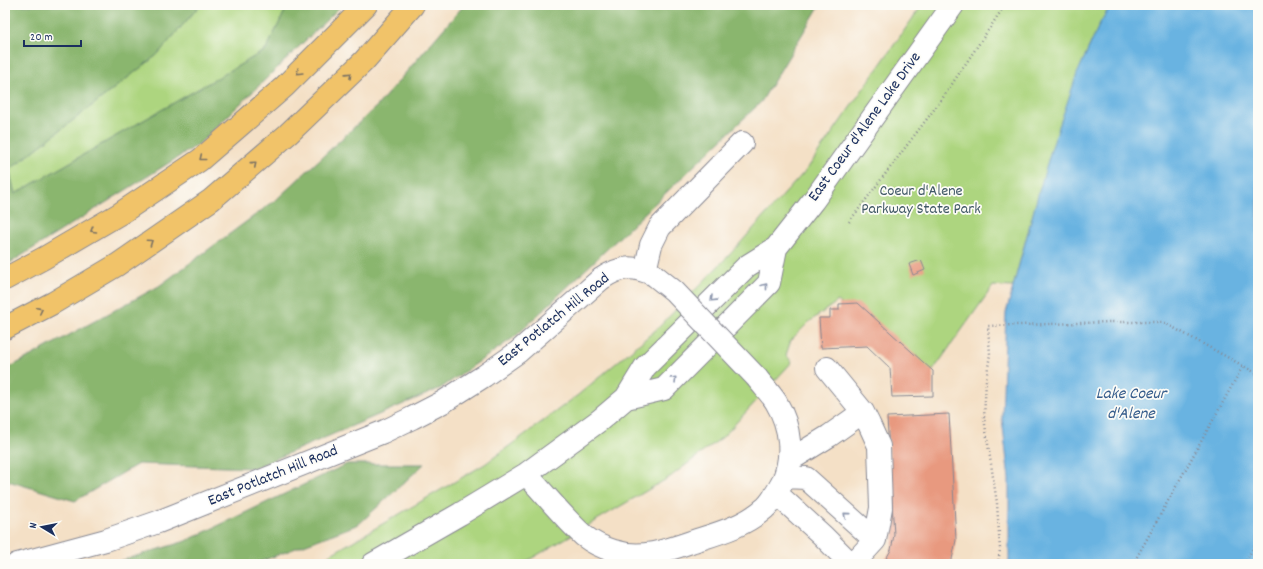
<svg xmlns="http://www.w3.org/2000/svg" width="1263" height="569" font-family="Dekko,sans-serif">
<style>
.green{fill:#add57f;stroke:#64826e}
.forest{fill:#8ab66e;stroke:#527266}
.water{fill:#69b3e1;stroke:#4271a0}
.building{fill:#e8997f}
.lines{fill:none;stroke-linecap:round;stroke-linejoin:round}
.minor-casing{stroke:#888892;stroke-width:24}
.highway-casing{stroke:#888892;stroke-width:24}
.path{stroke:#888892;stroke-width:2.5;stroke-dasharray:1 3;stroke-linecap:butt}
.minor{stroke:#fff;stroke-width:22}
.highway{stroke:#f1c369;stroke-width:22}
.minor-bridge-casing{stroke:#888892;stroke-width:24;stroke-linecap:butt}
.minor-bridge{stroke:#fff;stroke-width:22}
.oneway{stroke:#7b7263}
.oneway2{stroke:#8d97ae}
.labels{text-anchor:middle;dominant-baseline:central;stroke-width:3.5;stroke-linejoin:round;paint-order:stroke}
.street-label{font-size:16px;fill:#1b2f5e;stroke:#fdfcf7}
.park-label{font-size:16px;fill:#405866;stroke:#fdfcf7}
.water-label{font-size:17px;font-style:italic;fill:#365d8c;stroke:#fdfcf7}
</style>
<rect width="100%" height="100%" fill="#fdfcf7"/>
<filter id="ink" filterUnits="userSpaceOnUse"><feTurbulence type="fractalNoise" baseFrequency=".025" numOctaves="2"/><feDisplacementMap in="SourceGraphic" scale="8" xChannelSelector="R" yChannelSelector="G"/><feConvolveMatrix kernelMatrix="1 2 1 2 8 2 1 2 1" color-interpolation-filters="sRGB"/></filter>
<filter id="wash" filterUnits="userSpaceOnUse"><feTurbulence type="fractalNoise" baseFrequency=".012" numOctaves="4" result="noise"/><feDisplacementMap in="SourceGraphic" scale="16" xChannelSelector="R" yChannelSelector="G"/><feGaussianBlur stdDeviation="0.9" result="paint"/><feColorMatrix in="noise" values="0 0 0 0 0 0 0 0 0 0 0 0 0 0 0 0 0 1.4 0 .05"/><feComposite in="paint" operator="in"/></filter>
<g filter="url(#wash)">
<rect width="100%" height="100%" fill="#f4e0c6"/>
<path class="green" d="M200,5h88l-22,45 -251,144 -6,-24 148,-115z
M922,5h189c-22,35 -35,73 -48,112 -19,56 -35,113 -50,170l-20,-1 -66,93 -89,-78 -29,21 -18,18 -5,15 6,7 -68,74 -54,41 -148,87h-213l17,-7 159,-93 93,-69 80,-67 75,-77 74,-82z"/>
<path class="forest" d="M5,5h195l-43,50 -148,115 6,24 251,-144 22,-45h54l-143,139 -194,122z
M464,5h356l-59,97 -245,234 -75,52 -187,80 -116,-4 -63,37 -70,-21v-110l154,-84 118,-87 100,-93z
M347,464h77l-65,60 -105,40h-144l76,-23z"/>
<path class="water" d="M1111,5h147v559h-249v-85l-7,-61 4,-105 32,-118 13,-45 26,-76 23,-51z"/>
<g id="blocks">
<path class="building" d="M921,260l4,10 -12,5 -4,-11z
M858,303l75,68v25l-41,1 -2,-29 -23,-22 -46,2 -2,-30h11v-8h9v-6z
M949,414l7,126 -5,24h-68l8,-14 3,-15 -7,-118z"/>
</g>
</g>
<g filter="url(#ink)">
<use href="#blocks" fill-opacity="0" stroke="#888892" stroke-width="1"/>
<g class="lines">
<g class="minor-casing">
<path id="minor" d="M645,271l6,-26 9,-18 82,-84
M827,368l36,44 6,12 10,22 2,62 -6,32 -22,24
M626,398l38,-9 105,-106 7,-35
M790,460l39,-24 34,-24
M526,474c18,19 38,44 58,62 9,7 20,12 30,15 27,9 54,-1 80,-10 25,-8 51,-15 71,-33 7,-6 12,-16 17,-25 12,-26 9,-56 -6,-81 -5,-8 -13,-16 -19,-24
M785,477l21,1 69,62
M776,493l46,42 29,29
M17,564l89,-24 52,-18 225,-90 29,-14 31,-16 41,-26 34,-24 83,-73c19,-13 32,-14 53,-4
M373,564l87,-50 66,-40 74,-54 26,-22 19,-31 102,-101 29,-18 37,-47 140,-196"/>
</g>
<g class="highway-casing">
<path id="highway" d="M5,279l39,-21 77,-45 79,-53 84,-73 82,-82
M5,328l48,-25 64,-38 94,-65 77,-66 76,-73 49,-56"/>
</g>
<path class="path" d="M849,222l93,-123 63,-94
M998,564l2,-14 -3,-47 -13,-85 2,-37 4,-27 -2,-28 122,-4h53l95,52
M1133,564l110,-198
M1244,564l14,-24"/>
<use href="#minor" class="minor"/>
<use href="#highway" class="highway"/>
<g class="minor-bridge-casing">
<path id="minor-bridge" d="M654,275l20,16 83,87"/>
</g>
<use href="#minor-bridge" class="minor-bridge"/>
</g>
<defs><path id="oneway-chevron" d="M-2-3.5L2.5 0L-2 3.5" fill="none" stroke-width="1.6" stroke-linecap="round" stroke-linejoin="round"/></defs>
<g class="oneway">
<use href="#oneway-chevron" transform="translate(299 72) rotate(135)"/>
<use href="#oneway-chevron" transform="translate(349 75) rotate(-44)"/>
<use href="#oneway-chevron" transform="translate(202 158) rotate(141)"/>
<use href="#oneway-chevron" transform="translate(254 164) rotate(-40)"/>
<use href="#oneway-chevron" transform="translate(93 230) rotate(149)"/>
<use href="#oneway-chevron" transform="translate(150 242) rotate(-35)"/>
<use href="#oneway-chevron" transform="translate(40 310) rotate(-27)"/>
</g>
<g class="oneway2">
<use href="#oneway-chevron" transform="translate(765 286) rotate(-51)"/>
<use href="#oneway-chevron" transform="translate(713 299) rotate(136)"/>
<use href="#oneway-chevron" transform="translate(674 379) rotate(-45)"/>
<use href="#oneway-chevron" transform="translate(846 515) rotate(-139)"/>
</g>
</g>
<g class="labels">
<g class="street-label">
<text transform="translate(865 127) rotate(-54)">East Coeur d'Alene Lake Drive</text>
<text transform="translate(554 320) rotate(-39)">East Potlatch Hill Road</text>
<text transform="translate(273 476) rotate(-22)">East Potlatch Hill Road</text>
</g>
<g class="park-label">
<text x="921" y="191">Coeur d'Alene<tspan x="921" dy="18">Parkway State Park</tspan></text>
</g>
<g class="water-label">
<text x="1131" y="395">Lake Coeur<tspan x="1131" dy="20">d'Alene</tspan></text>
</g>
</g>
<rect width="1263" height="569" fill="none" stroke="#fdfcf7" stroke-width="20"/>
<g transform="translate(42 527) rotate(280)" stroke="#fdfcf7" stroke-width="3" paint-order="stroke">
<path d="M0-3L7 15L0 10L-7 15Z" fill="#1b2f5e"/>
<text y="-6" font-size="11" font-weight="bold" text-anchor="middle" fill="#1b2f5e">N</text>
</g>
<path d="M24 40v6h57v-6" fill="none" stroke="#1b2f5e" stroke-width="2"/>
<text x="30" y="40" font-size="12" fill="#1b2f5e" stroke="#fdfcf7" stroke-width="3" paint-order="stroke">20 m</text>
</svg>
